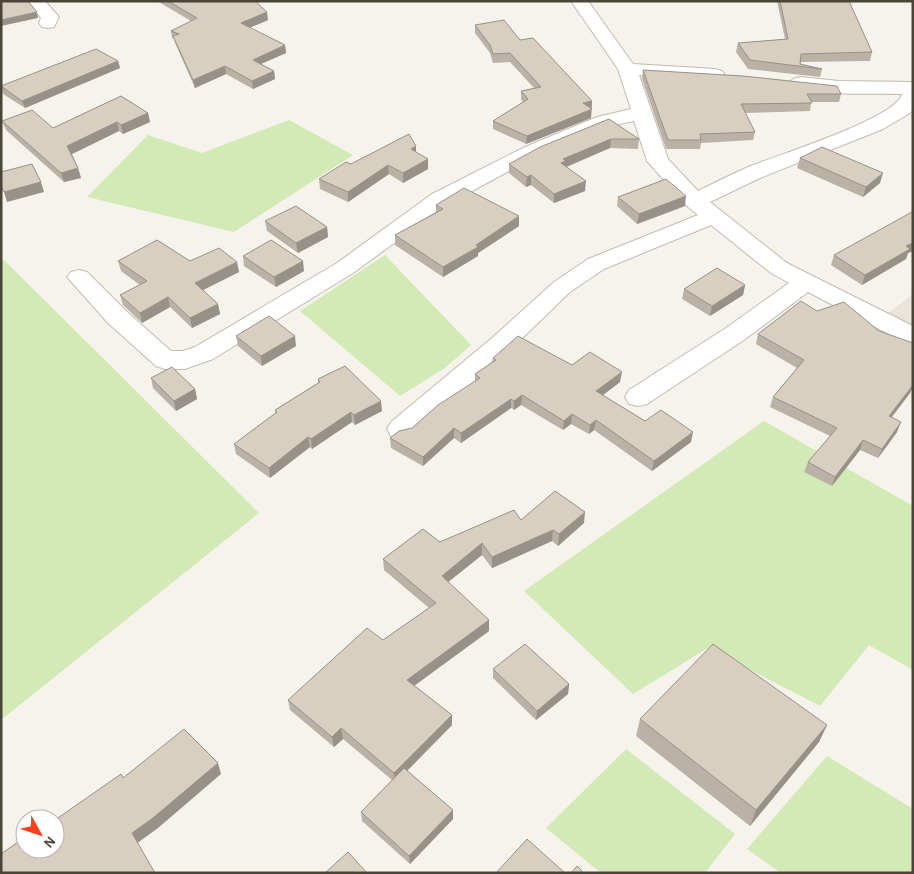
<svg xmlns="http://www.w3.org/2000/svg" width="914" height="874" font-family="'Alegreya Sans',sans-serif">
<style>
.residential{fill:#eae5da}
.green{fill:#d2eab5}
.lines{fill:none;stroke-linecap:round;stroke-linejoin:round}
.minor-casing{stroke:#c2bbae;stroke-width:2}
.minor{fill:#fff;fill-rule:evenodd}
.wall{fill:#bab2a6}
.shaded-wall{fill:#979187}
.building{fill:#d8cfc1;stroke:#979187}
</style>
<rect width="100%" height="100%" fill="#f6f3ec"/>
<path class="residential" d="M913,294v46l-34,-20z"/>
<path class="green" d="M289,120l64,35 -119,77 -147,-35 61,-62 54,18z
M385,255l86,90 -26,23 -45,28 -100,-85z
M1,257l258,256 -258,207z
M764,421l149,85v164l-44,-25 -49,61 -112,-58 -75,46 -109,-103z
M626,749l109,85 -30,39h-104l-55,-45z
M827,756l86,53v64h-132l-34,-24z"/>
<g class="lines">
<g class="minor-casing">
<path id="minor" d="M27,1h18l14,16 -5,10 -6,1 -6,-1 -3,-4 2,-5z
M571,1h17l45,63 82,5 7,2 3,4 -3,4 -7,2 -76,-6 29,84 30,32c16,-8 32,-16 48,-23 28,-12 150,-49 156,-74 -35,-1 -74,2 -109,-7l-3,-4 3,-4 7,-2 39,4 74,1v27l-3,4 -27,16 -123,49 -50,24 77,61 126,63v18l-9,-2 -96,-50 -64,48 -97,64 -9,2 -9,-2 -4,-7 4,-7 97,-62 63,-45 -18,-10 -60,-48 -107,44 -34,23 -60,58 -99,86 -10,3 -10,-3 -4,-7 4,-7 101,-84 62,-56 34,-23 110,-44 -11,-9 -40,-45 -13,-40 -24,5 -71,29 -91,49 -95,69 -140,86 -28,10h-20l-9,-3 -48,-43 -41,-46 4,-5 8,-2 8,2 39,39 45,40h12l12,-4 142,-84 95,-69 93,-47 72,-30 34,-8 -13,-40z"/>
</g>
<use href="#minor" class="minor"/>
</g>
<path class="wall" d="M157,1h98l13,19 -19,8 36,17 1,8 -25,11 13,7 1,8 -22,10 -27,-15 -31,14 -20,-45 -1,-4 -2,-1 -1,-7 20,-10z
M777,1h72l23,51 -2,9 -69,1 -1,2 22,5 -2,8 -72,-8 -12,-17 2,-9 47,-4z
M475,25l45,15 72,61 -1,17 -65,26 -33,-15v-8l30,-19 -2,-3v-8l13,-3 -24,-26 -17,1 -3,-10 -15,-20z
M118,61l2,7 -95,40 -22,-14 -2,-8z
M643,70l198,24 -2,8h-28l-1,9 -65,2 10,19 -2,8 -52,3 -1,6h-34l-24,-70z
M148,113l2,9 -27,12 -4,-3 -47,23 6,14 3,10 -17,4 -58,-52 -4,-9 51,7z
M609,119l30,20 -1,10 -28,-1 -43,19 18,24 -31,12 -23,-18 -5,2 -17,-14v-9z
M416,146v6l12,17 -25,14 -14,-9 -41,28 -28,-13 -1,-10 32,-15z
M800,158l80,25 -17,14 -66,-29z
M618,197l67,9 -48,18 -20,-18z
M436,205l83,11v10l-41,27v3l-35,21 -48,-32v-10l41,-23z
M913,213v38l-5,2 -2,6 -44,26 -31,-20 3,-10z
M265,221l62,6 1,10 -30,16 -31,-22z
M243,256l61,15 -28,16 -32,-21z
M118,261h72l49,11 -36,18 15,14 2,10 -28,14 -22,-21 -28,16 -19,-18 -3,-10 20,-10 -19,-14z
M745,285l-2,10 -33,21 -28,-17 2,-10z
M758,334l152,59 -19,25 6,14 -19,26 -18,-8 -28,36 -28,-14 4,-10 22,-26 -60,-29 3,-10 24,-29 -41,-24z
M236,336l60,10 -34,20 -24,-20z
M493,358l79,7 48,17 -17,13 42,26 46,21 -39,29 -58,-41 -5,4 -18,-10 -8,6 -42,-25 -7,5 -3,-2 -50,35 -7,-5 -31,28 -32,-18 -1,-10 22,-10 63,-47v-7l17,-12z
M151,378l44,11 2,10 -21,12 -23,-23z
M318,379l64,32 -27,14 -3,-3 -40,27 -2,-2 -40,31 -34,-24 -2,-10 41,-30v-4l43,-27z
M521,520l63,3 -26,23 -6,-5 -60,27 -10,-13 -34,27 41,49 -75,55 38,29v10l-45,46 46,39v9l-43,45 -48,-43 -1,-9 31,-32 -49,-41 -9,8 -44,-37 -2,-10 95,-60 46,-32 -45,-38 -1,-11z
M493,669l76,15 -1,10 -32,26 -43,-42z
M640,719l187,6 -8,17 -69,84 -114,-90z"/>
<path class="shaded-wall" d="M37,12l1,6 -37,8v-6z
M267,12l1,8 -26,11 -1,-8z
M285,45l1,8 -32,14 -1,-7z
M118,61l2,7 -95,40 -3,-7z
M225,66l1,8 -31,14 -2,-8z
M274,71l1,8 -22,10 -1,-8z
M592,101l-1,17 -65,26 1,-8 56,-33z
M148,113l2,9 -27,12 -2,-9z
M117,122l2,9 -49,24 -3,-9z
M611,139l-1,9 -45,19 -4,-4 2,-4z
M416,146v9l-5,-6z
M428,159v10l-25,14v-10z
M388,165l1,9 -41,28v-10z
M78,168l3,10 -17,4 -3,-9z
M883,173l-3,10 -17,14 3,-10z
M531,175v10l-5,2 1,-10z
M586,181l-1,10 -31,12v-9z
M41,182l3,10 -37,10 -3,-10z
M686,196l-1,10 -48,18 2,-10z
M519,216v10l-41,27v3l-35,21v-10z
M327,227l1,10 -30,16 -2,-10z
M913,243v8l-5,2 -2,6 -44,26 3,-10 41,-29z
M303,261l1,10 -28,16 -2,-10z
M237,262l2,10 -42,21 -2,-10z
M745,285l-2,10 -33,21 2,-10z
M168,297l2,10 -28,16 -2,-10z
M218,304l2,10 -28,14 -2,-10z
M295,336l1,10 -34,20 -1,-10z
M622,372l-2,10 -25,19 1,-10z
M913,385v3l-3,5 -25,33 4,-10z
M195,389l2,10 -21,12 -2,-10z
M522,395l-1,10 -7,5v-9z
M511,399v9l-50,35v-10z
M381,401l1,10 -27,14 -1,-10z
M351,412l1,10 -40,27 -1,-10z
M572,414l-1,10 -8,6 1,-9z
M596,420l-2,10 -5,4 1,-9z
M901,422l-4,10 -19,26 4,-9z
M454,428v10l-31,28v-9z
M693,432l-2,10 -39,29 2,-10z
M308,437l2,10 -40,31 -1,-10z
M863,440l-3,10 -28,36 3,-9z
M585,512l-1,11 -26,23 1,-12z
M553,530l-1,11 -60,27v-11z
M482,543v12l-40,32v-11z
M489,620v11l-82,60v-11z
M569,684l-1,10 -32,26 1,-9z
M452,715v10l-57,58 -1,-10z
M827,725l-8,17 -69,84 6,-16z
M341,728l2,11 -9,8 -2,-10z
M218,763l3,11 -63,54 -22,16 -4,-11z
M453,810v9l-43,45 -1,-8z"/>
<path class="building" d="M1,1h27l9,11 -36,8z
M168,1h87l12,11 -26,11 44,22 -32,15 21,11 -22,10 -27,-15 -32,14 -20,-44 6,-2 -8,-3 26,-13z
M780,1h69l23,51 -71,2 -1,10 22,5 -72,-9 -12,-17 50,-4z
M504,20l16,20 13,-2 59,63 -9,2 9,6 -65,27 -34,-15 35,-22 -7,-8 20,-4 -31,-34 -17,1 -3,-9 -15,-20z
M96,49l22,12 -96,40 -21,-15z
M643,70l100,6 94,10 4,8h-34l5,9 -71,1 14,28 -55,2 1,6h-33z
M121,96l27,17 -27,12 -4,-3 -50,24 11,22 -17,5 -59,-52 30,-11 21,18z
M609,119l30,20h-28l-48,20 3,2 -5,2 25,18 -32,13 -23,-19 -4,2 -18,-13 31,-17z
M409,134l7,12 -5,3 17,10 -25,14 -15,-8 -40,27 -29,-13 27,-17 5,2z
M822,147l61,26 -17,14 -66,-29z
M32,164l9,18 -37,10 -3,-6v-14z
M666,179l20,17 -47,18 -21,-17z
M464,188l55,28 -43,29 2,2 -35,20 -48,-32 48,-26 -7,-4z
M296,206l31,21 -31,16 -31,-22z
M912,212l1,1v30l-7,3 4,3 -45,26 -31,-20z
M157,240l33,21 29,-13 18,14 -42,21 23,21 -28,14 -22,-21 -28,16 -20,-18 27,-14 -29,-20z
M271,240l32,21 -29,16 -31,-21z
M717,268l28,17 -33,21 -28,-17z
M801,301l16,10 27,-9 35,29 34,12v42l-24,31 12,6 -19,27 -19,-9 -28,37 -27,-15 29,-34 -64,-31 31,-37 -46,-26z
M269,316l26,20 -34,20 -25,-20z
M518,336l54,29 18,-13 32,20 -26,19 49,30 16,-11 32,22 -39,29 -58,-41 -6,5 -18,-11 -8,7 -42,-26 -8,6 -3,-2 -50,34 -7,-5 -31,29 -33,-19 9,-7 13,-3 26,-23 42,-27 -5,-4 21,-14 -3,-2z
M345,366l36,35 -27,14 -3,-3 -40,27 -3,-2 -39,31 -35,-24 43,-32 -2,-2 45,-28 -2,-3z
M172,367l23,22 -21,12 -23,-23z
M555,491l30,21 -26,22 -6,-4 -61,27 -10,-14 -40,33 47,44 -82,60 45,35 -58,58 -53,-45 -9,9 -44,-37 79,-72 16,12 53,-37 -53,-44 40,-30 17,13 74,-32 7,10z
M525,644l44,40 -32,27 -44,-42z
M713,644l114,81 -71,85 -116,-91z
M184,729l34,34 -65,55 -21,15 23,40h-154v-19l24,-17v12h30v-29l66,-46 2,4z
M404,768l49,42 -44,46 -48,-44z
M527,839l38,34h-69z
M348,852l19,21h-42z
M577,866l7,7h-13z"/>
<rect width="914" height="874" fill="none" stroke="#4b4439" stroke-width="5"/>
<g transform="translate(40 834) rotate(130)"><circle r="24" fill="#ffffff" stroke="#b7b4b0"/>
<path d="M0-4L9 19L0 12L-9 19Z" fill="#fc3f1d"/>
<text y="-8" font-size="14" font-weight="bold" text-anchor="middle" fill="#4b4439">N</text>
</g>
</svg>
